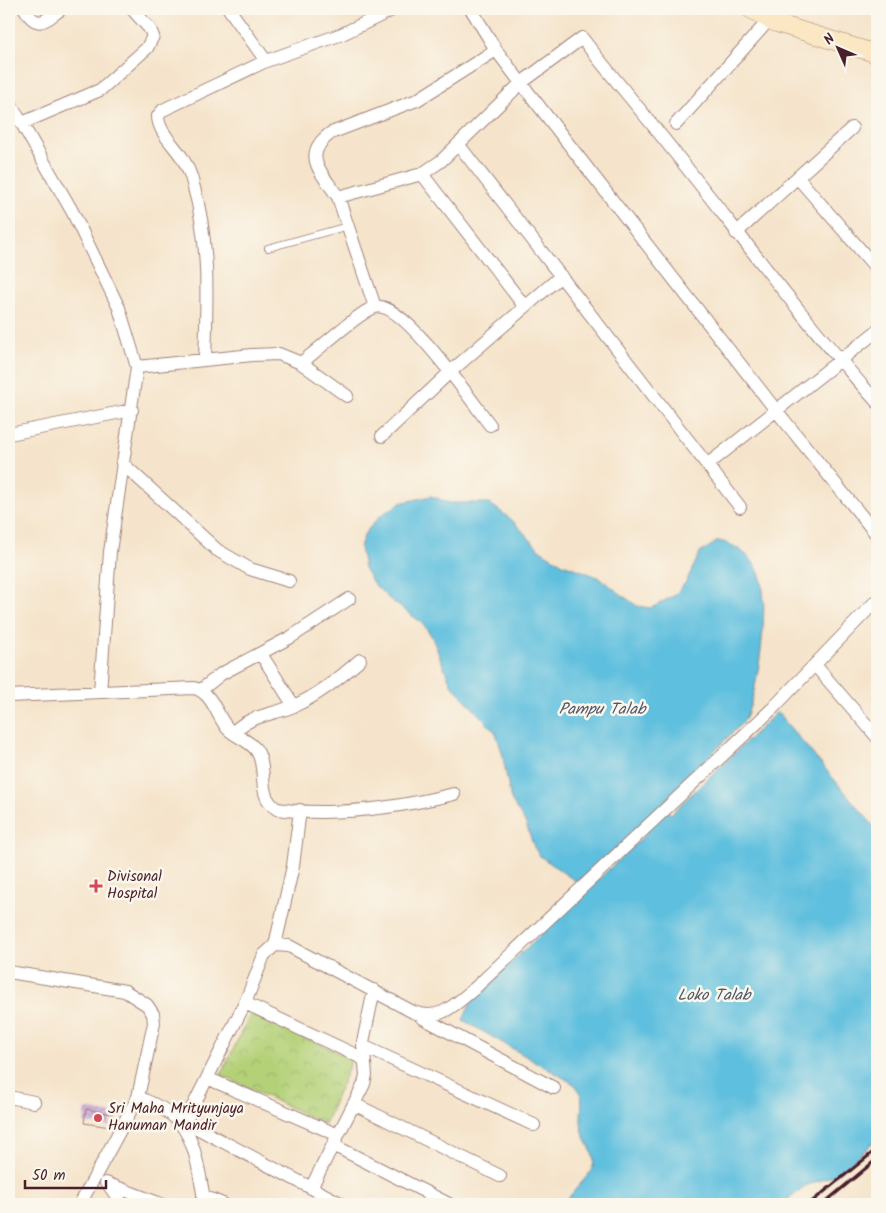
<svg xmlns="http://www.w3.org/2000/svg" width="886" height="1213" font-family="Kalam,sans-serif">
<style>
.park{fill:url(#park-crowns);stroke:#7f7852}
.water{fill:#5fbfde;stroke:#546f84}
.building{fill:url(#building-hatch)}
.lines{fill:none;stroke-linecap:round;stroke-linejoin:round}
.service-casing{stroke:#a0827b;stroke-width:8}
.minor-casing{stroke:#a0827b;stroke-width:14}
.secondary-casing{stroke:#a0827b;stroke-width:19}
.service{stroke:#fff;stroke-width:6}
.minor{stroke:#fff;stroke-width:12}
.secondary{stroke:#fbe7c3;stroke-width:18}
.rail{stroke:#4a1f2b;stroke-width:3}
.poi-dot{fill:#d1495b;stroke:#fbf7ec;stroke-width:2}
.labels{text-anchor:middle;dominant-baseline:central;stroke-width:5;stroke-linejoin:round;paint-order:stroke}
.poi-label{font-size:15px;fill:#4a1f2b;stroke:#fbf7ec;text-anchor:start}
.water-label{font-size:16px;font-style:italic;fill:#51576a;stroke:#fbf7ec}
</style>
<defs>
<pattern id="park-crowns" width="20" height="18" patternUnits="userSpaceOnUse" patternTransform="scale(1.25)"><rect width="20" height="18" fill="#b4d178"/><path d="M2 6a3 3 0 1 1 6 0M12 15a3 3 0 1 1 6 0" fill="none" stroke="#9cb368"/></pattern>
<pattern id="building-hatch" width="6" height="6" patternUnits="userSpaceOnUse" patternTransform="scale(1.25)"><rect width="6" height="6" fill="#cba7d6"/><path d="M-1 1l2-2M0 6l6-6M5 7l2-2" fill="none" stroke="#a787ae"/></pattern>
</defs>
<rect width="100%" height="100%" fill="#fbf7ec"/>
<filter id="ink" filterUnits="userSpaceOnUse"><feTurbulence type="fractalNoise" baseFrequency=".02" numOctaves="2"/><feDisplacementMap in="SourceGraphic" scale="10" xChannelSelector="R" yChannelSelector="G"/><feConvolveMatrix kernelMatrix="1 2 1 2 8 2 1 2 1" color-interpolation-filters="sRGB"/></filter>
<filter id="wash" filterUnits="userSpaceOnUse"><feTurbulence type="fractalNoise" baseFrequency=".0096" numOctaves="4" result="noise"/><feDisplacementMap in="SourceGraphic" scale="20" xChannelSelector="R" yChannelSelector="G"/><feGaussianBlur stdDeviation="1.12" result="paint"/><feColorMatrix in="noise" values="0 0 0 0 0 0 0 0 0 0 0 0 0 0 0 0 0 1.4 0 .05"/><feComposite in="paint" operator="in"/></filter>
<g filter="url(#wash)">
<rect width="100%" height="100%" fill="#f5e4cb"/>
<path class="park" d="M251,1012l101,47 -27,65 -104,-49z"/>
<path class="water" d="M431,496l19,7h39l23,17 28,30 23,14 35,13 39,29 14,2 24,-13 11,-13 14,-29 18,-12c18,3 34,15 41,32 12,25 -1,124 -15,148l-83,84 10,9 106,-102 100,118v310l-40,34 -32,12 -16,12 -1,6h-223c7,-14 24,-26 28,-38 4,-12 -9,-25 -11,-37 -4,-17 6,-31 -8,-45l-111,-64 9,-20 176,-168 -7,-6 -63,57 -38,-27 -6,-9 -8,-23 -15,-24 -9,-48 -6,-19 -45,-49 -20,-49 -10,-13 -32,-23 -16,-16 -9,-15 -4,-21 5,-14 15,-17 20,-13z"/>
<g id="blocks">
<path class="building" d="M86,1109l26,5 -2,13 -26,-4z"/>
</g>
</g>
<g filter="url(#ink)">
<use href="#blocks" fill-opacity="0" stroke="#a0827b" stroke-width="1"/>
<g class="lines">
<g class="service-casing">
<path id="service" d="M268,248l80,-22"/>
</g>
<g class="minor-casing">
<path id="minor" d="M25,9c12,22 21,11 36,0
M229,9l37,52
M471,9l25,41 25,33 254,326 102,126
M9,101l63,110 47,97 18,59 -27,185 -10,140
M22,123l78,-33 47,-42 6,-12 -3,-7 -18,-20
M676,124l93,-104
M458,144l282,363
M798,178l79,91
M338,197c-16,-24 -38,-42 -7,-64l86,-33 79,-50
M736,233l116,-105
M375,307l-37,-110 84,-23 19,-13 80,-78 61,-45c26,34 54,66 81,100 71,88 138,180 214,264
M525,307l36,-31
M205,359c2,-59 5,-118 -12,-175 -2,-10 -7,-20 -12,-28 -8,-12 -23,-25 -23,-40l5,-6 103,-49 76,-27 52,-25
M301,363c16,-12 58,-51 74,-56 27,-8 98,96 115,118
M137,367l115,-12 27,-1 22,9 46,33
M9,434l123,-24
M382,436l67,-63 76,-66 -103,-133
M122,463l95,87 33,19 39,12
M707,465l170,-134
M261,654l33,52
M815,665l62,72
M201,690l20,-16 70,-37 58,-38
M9,696l185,-8c19,5 22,27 34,41 9,9 24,12 30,24 10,20 -2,42 19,56 59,8 120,-1 177,-15
M233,733c15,-18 42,-18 63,-28 24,-11 44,-27 64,-45
M275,945l18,-79 7,-56
M9,972l116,19 22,14 6,9 1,9 -16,74c11,5 24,10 34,18 25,20 27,60 33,89
M245,1003l119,56
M421,1017l133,71
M363,1046l171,79
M207,1078l131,57
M9,1097l25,5
M354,1104l146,72
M183,1124l10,2 149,78
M183,1126l62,-123 19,-48 11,-10 14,1 124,66c27,10 41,-7 61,-23l299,-281 104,-108
M333,1145l116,59
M106,1183l55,21
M108,1184l14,20
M311,1188l53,-104 2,-9 -3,-33 11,-52
M203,1196l20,8
M80,1204l58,-107"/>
</g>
<g class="secondary-casing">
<path id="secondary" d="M750,9l26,14 101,31"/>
</g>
<use href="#service" class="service"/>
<use href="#minor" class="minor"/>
<use href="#secondary" class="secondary"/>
<path class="rail" d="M809,1204l68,-55
M823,1204l54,-45"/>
</g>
</g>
<g class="poi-dot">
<path d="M93.5 878.5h5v5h5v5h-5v5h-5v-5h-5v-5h5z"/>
<circle cx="98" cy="1118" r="5"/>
</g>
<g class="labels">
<g class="poi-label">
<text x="107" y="877">Divisonal<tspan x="107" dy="17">Hospital</tspan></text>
<text x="108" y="1109">Sri Maha Mrityunjaya<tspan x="108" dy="17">Hanuman Mandir</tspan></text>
</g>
<g class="water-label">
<text x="602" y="709">Pampu Talab</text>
<text x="714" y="995">Loko Talab</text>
</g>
</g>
<rect width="886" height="1213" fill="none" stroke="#fbf7ec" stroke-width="30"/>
<g transform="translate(838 48) rotate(315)" stroke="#fbf7ec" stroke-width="4" paint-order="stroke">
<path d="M0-4L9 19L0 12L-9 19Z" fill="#4a1f2b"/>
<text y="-8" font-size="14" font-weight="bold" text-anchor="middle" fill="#4a1f2b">N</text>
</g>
<path d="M25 1180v8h81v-8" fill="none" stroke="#4a1f2b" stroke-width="2.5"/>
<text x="32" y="1180" font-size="15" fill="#4a1f2b" stroke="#fbf7ec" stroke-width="4" paint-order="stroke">50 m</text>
</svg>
